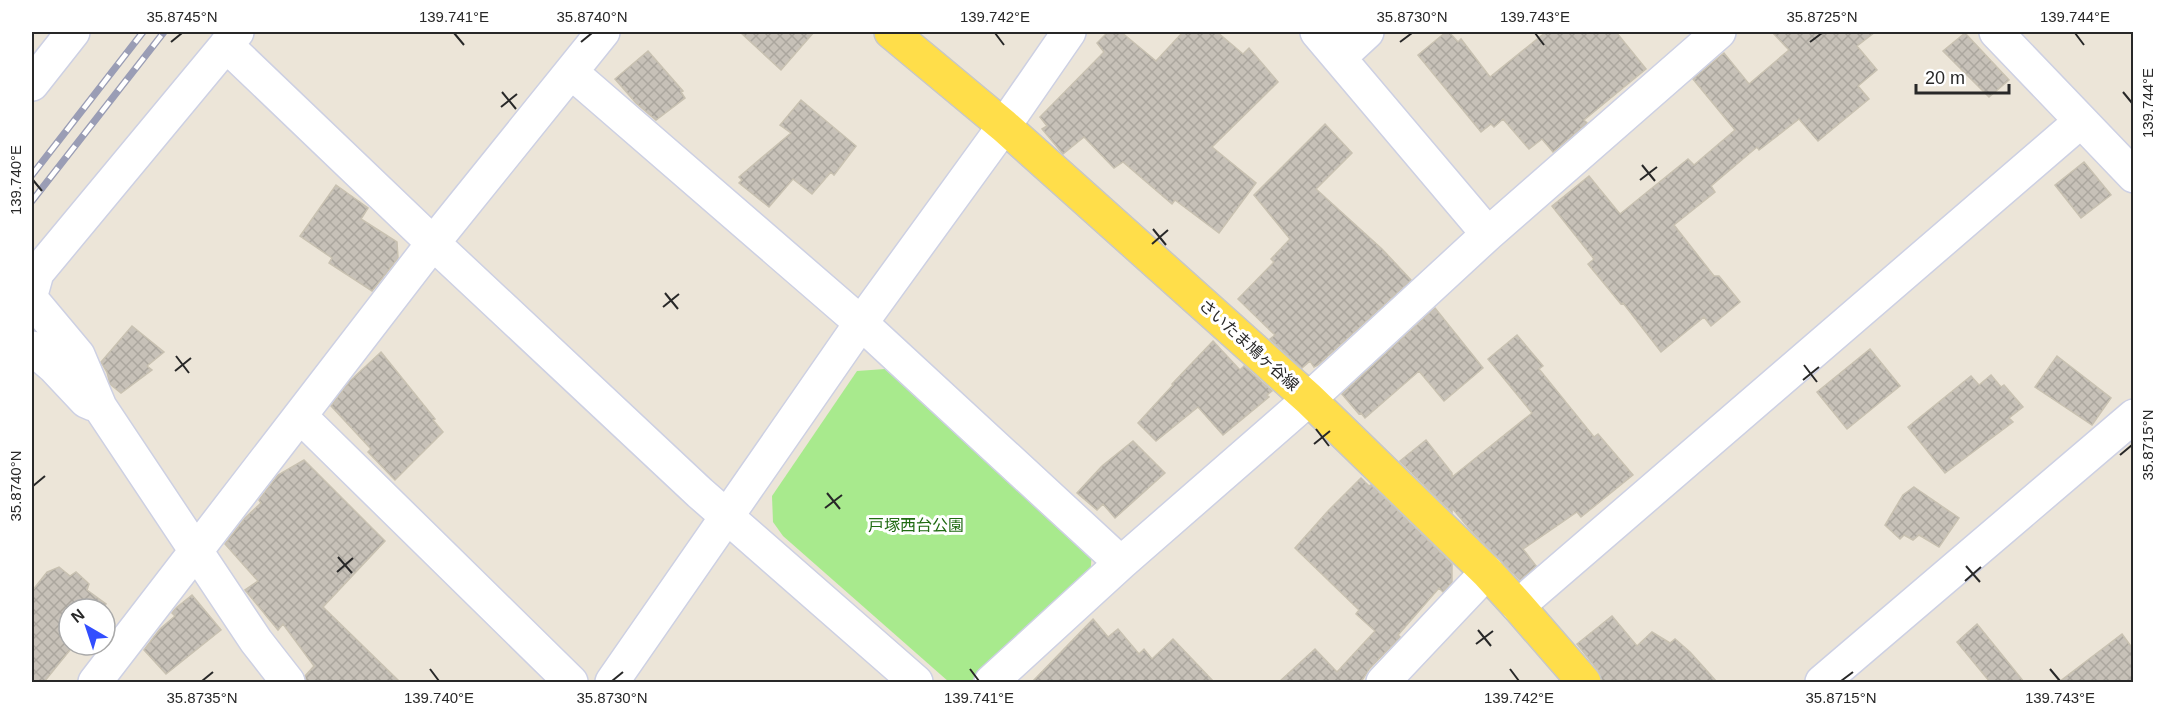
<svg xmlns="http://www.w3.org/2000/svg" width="2165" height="714" font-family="Helvetica,'Noto Sans JP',sans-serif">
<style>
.park{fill:#a8ea8d}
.building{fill:url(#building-cross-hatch);stroke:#c8c1b1;stroke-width:1.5}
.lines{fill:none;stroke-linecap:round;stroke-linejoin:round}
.minor-casing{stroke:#cdd0e3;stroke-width:36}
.major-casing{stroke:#c7c7c7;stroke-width:36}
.minor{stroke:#fff;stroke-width:33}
.major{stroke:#ffde4a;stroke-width:33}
.rail-casing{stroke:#9a9db5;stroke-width:7}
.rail{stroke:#fff;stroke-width:4.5;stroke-dasharray:14;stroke-linecap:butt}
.ticks{fill:none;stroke:#282828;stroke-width:2}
.labels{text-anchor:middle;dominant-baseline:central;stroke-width:6;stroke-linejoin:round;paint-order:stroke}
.street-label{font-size:16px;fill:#282828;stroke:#fff}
.park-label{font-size:16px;fill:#206b12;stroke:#fff}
.neatline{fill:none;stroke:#282828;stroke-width:2}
.ticks-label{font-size:15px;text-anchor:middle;fill:#282828}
</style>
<defs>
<pattern id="building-cross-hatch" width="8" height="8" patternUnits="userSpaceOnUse" patternTransform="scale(1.5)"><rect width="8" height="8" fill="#c7c1b8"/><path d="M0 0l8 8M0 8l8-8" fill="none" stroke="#aba69e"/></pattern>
</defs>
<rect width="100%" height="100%" fill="#ece5d8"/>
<path class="park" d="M885,369l207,183 -2,25 -120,105h-21l-166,-146 -10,-14 -1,-26 85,-125z"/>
<path class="building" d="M740,32h74l-33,38z
M1108,32h13l35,29 27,-29h34l26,22 6,-6 29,34 -66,65 44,36 -37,50 -44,-33 -3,4 -49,-42 -9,6 -30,-31 -21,17 -21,-25 5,-3 -7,-9 64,-65 -7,-9z
M1446,32h3l9,10 3,-3 29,38 56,-45h70l30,37 -62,51 3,3 -34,29 -11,-13 -13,10 -26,-30 -9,8 -3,-3 -10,8 -63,-77z
M1772,32h103l-18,14 20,24 -19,16 11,13 -51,42 -19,-22 -40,31 -2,-3 -46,39 4,6 -41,33 40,51h5l21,26 -29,24 -7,-9 -43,35 -38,-49 -2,1 -33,-40 6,-5 -42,-53 37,-30 31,38 68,-55 6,6 41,-35 -42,-51 31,-26 25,31 40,-34z
M1965,33l44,47 -20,17 -46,-46z
M648,51l35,40 -2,1 4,6 -29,22 -20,-17 -21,-24z
M801,100l55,46 -22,29 -3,-3 -19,22 -19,-15 -24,28 -30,-24 3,-3 -3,-3 52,-44 -11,-8z
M1325,124l27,29 -36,36 66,60 29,31 -93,85 -4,2 -4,-6 -8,7 -32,-29 5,-4 -37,-36 36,-37 -3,-3 19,-20 -36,-44z
M2084,162l27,33 -30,23 -26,-33z
M336,185l32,23 -7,11 36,23 1,16 -26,33 -43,-28 3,-5 -32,-22z
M1435,308l48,60 -39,33 -25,-30 -54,47 -4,-5 -2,1 -17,-20z
M132,326l32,26 -17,14 5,4 -31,23 -11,-9 -3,-12 -6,-10z
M1517,335l26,31 -4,3 55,68 4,-3 35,41 -52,42 -4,-5 -54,37 13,17 -16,14 -52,-53 -16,-19v4l-52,-51 26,-21 26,33v4l80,-64 -44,-54z
M1213,341l27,29 4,-4 28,25 -5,4 2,2 -46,38 -25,-28 -42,34 -18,-18 35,-38 -1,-1z
M1870,349l30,37 -53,43 -30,-37z
M381,352l54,67 -2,1 10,12 -48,48 -27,-28 3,-3 -40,-43 19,-25z
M2057,356l54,42 -19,27 -57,-38z
M1991,375l10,12 3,-2 19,22 -14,11 4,4 -68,51 -37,-46 63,-51 8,9z
M1133,441l32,32 -50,45 -12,-14 -6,6 -20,-17 25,-27z
M304,460l81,81 -62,66 77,75h-94l-1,-6 9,-10 -31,-42 -5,6 -33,-40 13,-9 -33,-37 20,-26 16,-15 -2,-3 19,-25z
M1361,478l8,8 2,-1 81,79v18l-9,10 -4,-4 -41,47 2,2 -31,32 -8,13h-82l36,-33 22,23 38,-41 -19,-17 3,-4 -64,-62 33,-37z
M1914,487l45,31 -20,29 -20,-12 -6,5 -9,-5 -4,4 -15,-14 18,-30z
M59,567l11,9 6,-4 13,12 -2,6 19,14 -4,5h-33v36h5l-30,37h-12v-91l15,-19z
M192,595l29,35 -55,44 -22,-24 16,-21 15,-13 -3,-3 4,-5z
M1612,616l25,30 15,-14 18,11 5,-4 15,13 27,30h-115l-4,-12 -21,-26z
M1093,619l15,18 10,-8 21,25 5,-5 8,10 21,-20 41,43h-182z
M1977,624l47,58h-34l-33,-40z
M2122,634l11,15v33h-74z"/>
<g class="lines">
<g class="minor-casing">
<path id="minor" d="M1317,32l171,202
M1996,32l138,144
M226,45l207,198 267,250 216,189
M1339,58l28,-26
M571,72l290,251 260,240
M32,84l41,-52
M32,291l5,-18 200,-241
M32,300l46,55 22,52 156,234 32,41
M32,348l22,19 32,34 7,3
M301,417l270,265
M1518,606l563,-485
M95,682l338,-439 170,-211
M612,682l249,-359 143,-197 65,-94
M991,682l130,-119 188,-164 179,-165 231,-202
M1383,682l104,-110
M1822,682l312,-266"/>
</g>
<g class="major-casing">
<path id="major" d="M891,32l113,94 305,273 178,173 31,34 66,76"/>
</g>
<use href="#minor" class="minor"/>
<use href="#major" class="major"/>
<g class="rail-casing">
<path id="rail" d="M32,175l111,-143
M32,201l132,-169"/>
</g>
<use href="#rail" class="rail"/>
</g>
<path class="ticks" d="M454,33l10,12M995,33l9,12M1535,33l9,12M2075,33l9,12M171,42l11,-9M581,42l11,-9M1400,42l12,-9M1810,42l12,-9M502,92l14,17M2123,92l9,11M501,107l16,-13M1642,165l13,16M33,180l9,11M1640,180l17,-13M1153,229l13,16M1152,244l16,-14M665,293l13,16M663,307l16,-13M176,356l13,17M1804,365l13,17M175,371l16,-13M1803,380l16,-13M1316,429l13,17M1314,444l16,-13M2120,455l12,-10M33,486l12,-10M827,493l13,16M825,508l17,-13M338,557l14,16M1966,566l14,16M337,572l16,-14M1965,581l16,-14M1478,630l13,16M1476,644l17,-13M430,669l9,12M970,669l9,12M1510,669l9,12M2050,669l10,12M202,681l11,-9M612,681l11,-9M1841,681l12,-9"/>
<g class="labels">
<g class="street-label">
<text transform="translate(1249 345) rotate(42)">さいたま鳩ヶ谷線</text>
</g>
<g class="park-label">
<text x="916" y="525">戸塚西台公園</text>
</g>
</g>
<rect width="2165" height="714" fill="none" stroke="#ffffff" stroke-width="66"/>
<g transform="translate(87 627) rotate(321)"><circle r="28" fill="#ffffff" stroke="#a9a9a9" stroke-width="1.5"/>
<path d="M0-4.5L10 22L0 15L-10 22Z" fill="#324eff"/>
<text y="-9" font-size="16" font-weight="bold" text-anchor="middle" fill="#282828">N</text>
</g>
<path d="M1916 84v9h93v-9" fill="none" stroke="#282828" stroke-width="3"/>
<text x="1925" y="84" font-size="18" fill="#282828" stroke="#ffffff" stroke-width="4.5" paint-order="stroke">20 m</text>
<rect x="33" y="33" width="2099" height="648" class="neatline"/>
<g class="ticks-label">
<text x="182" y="22">35.8745°N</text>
<text x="454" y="22">139.741°E</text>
<text x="592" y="22">35.8740°N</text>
<text x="995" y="22">139.742°E</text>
<text x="1412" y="22">35.8730°N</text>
<text x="1535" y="22">139.743°E</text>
<text x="1822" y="22">35.8725°N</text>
<text x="2075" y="22">139.744°E</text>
<text transform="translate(2148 103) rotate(-90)" y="5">139.744°E</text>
<text transform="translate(16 180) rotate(-90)" y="5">139.740°E</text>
<text transform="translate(2148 445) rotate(-90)" y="5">35.8715°N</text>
<text transform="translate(16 486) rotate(-90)" y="5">35.8740°N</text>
<text x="202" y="703">35.8735°N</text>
<text x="439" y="703">139.740°E</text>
<text x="612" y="703">35.8730°N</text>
<text x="979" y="703">139.741°E</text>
<text x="1519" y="703">139.742°E</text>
<text x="1841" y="703">35.8715°N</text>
<text x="2060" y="703">139.743°E</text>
</g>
</svg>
